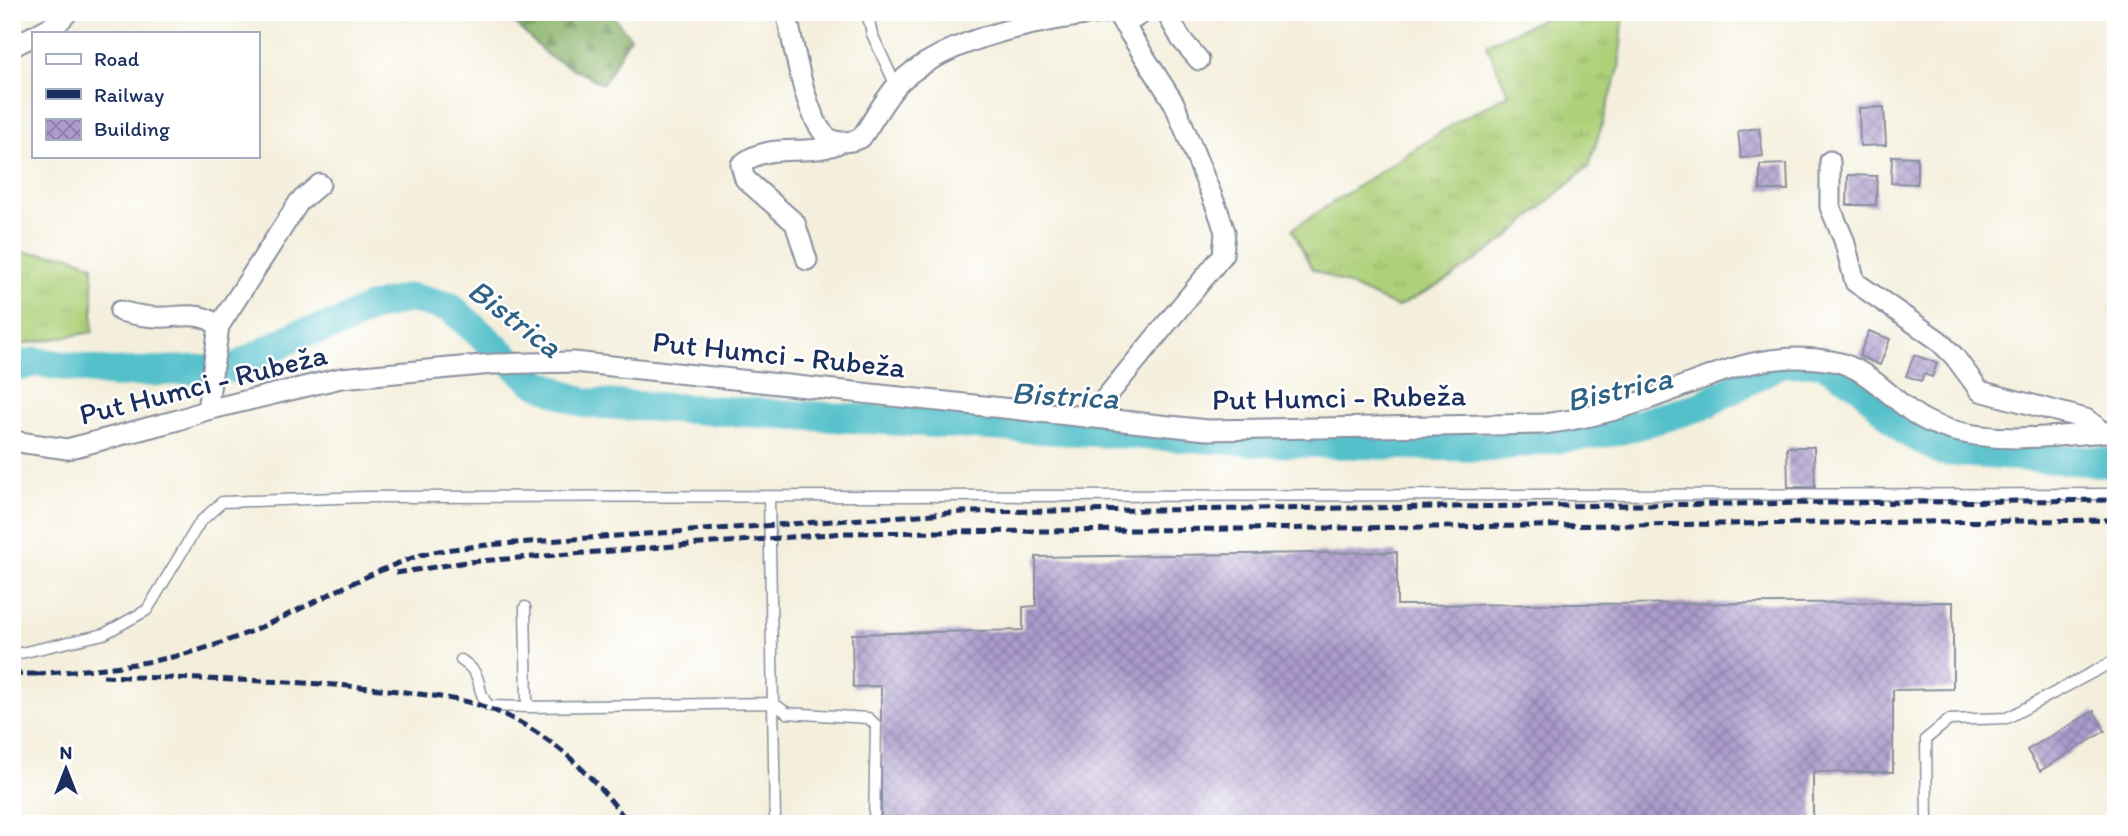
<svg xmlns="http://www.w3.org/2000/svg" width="2128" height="836" font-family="Itim,sans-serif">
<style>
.grass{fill:url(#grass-tufts);stroke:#64806c;stroke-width:2}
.forest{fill:url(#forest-firs);stroke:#527064;stroke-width:2}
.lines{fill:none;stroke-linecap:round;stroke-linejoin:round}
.river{stroke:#53c0ca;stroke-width:30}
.building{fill:url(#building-cross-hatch)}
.service-casing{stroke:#888f9d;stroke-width:13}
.minor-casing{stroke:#888f9d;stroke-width:23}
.service{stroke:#fff;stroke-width:10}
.minor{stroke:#fff;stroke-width:19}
.rail{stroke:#1b2f5e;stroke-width:5;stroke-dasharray:10 5;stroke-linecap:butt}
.labels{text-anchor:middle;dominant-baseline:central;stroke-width:5;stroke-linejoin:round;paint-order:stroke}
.street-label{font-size:30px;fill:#1b2f5e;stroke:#fff}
.water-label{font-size:32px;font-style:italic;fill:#2f6284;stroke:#fff}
</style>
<defs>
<pattern id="grass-tufts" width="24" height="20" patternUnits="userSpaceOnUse" patternTransform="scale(1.75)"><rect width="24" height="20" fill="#aed079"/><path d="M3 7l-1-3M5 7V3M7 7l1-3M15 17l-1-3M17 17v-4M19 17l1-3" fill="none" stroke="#95b36b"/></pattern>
<pattern id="forest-firs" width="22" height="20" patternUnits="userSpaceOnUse" patternTransform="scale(1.75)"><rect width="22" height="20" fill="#8ab269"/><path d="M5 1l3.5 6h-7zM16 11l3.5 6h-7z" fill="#70915a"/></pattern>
<pattern id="building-cross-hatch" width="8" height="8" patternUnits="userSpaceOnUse" patternTransform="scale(1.75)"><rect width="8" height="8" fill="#ac9bcc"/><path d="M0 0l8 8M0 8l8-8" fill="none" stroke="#8b7fa9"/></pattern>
</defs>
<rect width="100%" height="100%" fill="#fff"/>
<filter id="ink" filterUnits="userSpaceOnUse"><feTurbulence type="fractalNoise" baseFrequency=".0143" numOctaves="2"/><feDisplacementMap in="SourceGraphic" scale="14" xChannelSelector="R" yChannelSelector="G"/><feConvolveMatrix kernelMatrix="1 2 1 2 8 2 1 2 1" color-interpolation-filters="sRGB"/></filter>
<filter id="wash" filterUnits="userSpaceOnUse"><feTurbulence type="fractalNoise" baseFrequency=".00686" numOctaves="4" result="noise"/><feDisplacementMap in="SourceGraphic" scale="28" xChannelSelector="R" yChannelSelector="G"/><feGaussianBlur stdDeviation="1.57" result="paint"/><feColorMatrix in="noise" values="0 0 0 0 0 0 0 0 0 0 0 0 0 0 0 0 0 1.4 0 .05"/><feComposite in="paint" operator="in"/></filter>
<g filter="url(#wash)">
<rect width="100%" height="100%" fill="#f4efdc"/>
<path class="grass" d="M1558,12h59l6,9 -4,48 -30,97 -82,72 -59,42 -51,27 -85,-38 -20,-40 169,-110 48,-25 -23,-50z
M12,252l56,3 25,10v67l-81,14z"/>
<path class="forest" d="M503,12h107l20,25 -27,47 -55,-28z"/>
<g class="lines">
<path class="river" d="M12,368l25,-6 76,11 121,-5 63,-33 42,-11 31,-16 40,-10 40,9 83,74 51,22 685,39 221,5 126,-16 85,-25 79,-43 41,-2 40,25 46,46 36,19 173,12"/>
</g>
<g id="blocks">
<path class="building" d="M1884,107l2,38 -26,1 -1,-38z
M1759,128l4,28 -22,2 -3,-27z
M1892,156l25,1v27l-26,-1z
M1787,164l1,26h-28v-25z
M1848,175l29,1 -1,29h-29z
M1869,331l21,8 -10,26 -21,-9z
M1914,355l23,8 -5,14 -8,-3 -3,7 -15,-5z
M1787,447h27l1,40h-27z
M1397,552v53l556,-3v87l-60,1v82h-80v52h-932v-138l-28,1 -1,-53 171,-4v-23l13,-1v-49z
M2094,711l11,20 -65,40 -13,-21z"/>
</g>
</g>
<g filter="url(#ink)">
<use href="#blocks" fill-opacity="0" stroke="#888f9d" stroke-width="2"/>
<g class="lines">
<g class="service-casing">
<path id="service" d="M867,12l5,22 24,52
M769,497l4,206 14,10 81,5 8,7 -2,99
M525,607l2,94 4,6 242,-4 2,121
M12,655l92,-21 43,-24 53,-88 22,-20 143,-5 1751,-3
M461,660c26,17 12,28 28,46l42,1
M1927,824l-1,-85 23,-19 58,-2 109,-58"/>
</g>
<g class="minor-casing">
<path id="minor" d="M786,12c7,28 20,113 44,127 9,5 22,3 31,-1 13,-18 25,-43 41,-58 50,-44 143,-61 207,-68
M1166,12l15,27 18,21
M1124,25l20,-13
M39,33l19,-10 10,-11
M12,47l21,-11
M1830,161v46l14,33 11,42 83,58 16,16 26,35 106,28 10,7 1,7
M807,260l-12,-37 -50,-44 -4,-14c27,-25 69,-6 100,-23
M120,311c15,4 30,7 46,6 22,-1 35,-5 53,9
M207,410l12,-84 80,-124 21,-18
M1089,418l134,-163 2,-23 -7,-21 -44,-108 -58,-91
M12,441l55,8 111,-29 29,-10 134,-32 152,-14 81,-2 633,68 337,-6c32,-4 62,-10 93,-21 69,-23 119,-55 195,-42 41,7 64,47 99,62 56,24 126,13 185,8"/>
</g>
<use href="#service" class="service"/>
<use href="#minor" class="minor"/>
<path class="rail" d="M396,573l71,-11 377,-29 1272,-13
M12,674h32
M36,674c65,-5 131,-10 193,-34 65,-24 124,-62 189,-84 21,-7 47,-8 69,-11l476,-33 1153,-12
M103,676c101,4 202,3 302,16 28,4 61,7 88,18 58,23 100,65 136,114"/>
</g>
</g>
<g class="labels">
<g class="street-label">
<text transform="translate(779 354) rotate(6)">Put Humci - Rubeža</text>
<text transform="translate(203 384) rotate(-14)">Put Humci - Rubeža</text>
<text transform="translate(1339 397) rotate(-1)">Put Humci - Rubeža</text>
</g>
<g class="water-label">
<text transform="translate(515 318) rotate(37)">Bistrica</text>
<text transform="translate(1619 389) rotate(-13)">Bistrica</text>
<text transform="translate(1065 395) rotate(3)">Bistrica</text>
</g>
</g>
<rect width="2128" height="836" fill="none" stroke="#fff" stroke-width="42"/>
<rect x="32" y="32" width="228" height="126" fill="#ffffff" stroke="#a4acbf" stroke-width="2"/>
<rect x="46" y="54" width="35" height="10" fill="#ffffff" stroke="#a4acbf" stroke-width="2"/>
<text x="94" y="66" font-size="21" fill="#1b2f5e">Road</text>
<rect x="46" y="89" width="35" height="10" fill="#1b2f5e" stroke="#a4acbf" stroke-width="2"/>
<text x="94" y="102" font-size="21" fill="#1b2f5e">Railway</text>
<rect x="46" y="119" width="35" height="21" fill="url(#building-cross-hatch)" stroke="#a4acbf" stroke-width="2"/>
<text x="94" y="136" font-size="21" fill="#1b2f5e">Building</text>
<g transform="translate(66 769)" stroke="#ffffff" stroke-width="5" paint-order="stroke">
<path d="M0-5L12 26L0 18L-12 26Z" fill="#1b2f5e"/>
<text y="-10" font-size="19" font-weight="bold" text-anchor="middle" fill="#1b2f5e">N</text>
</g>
</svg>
